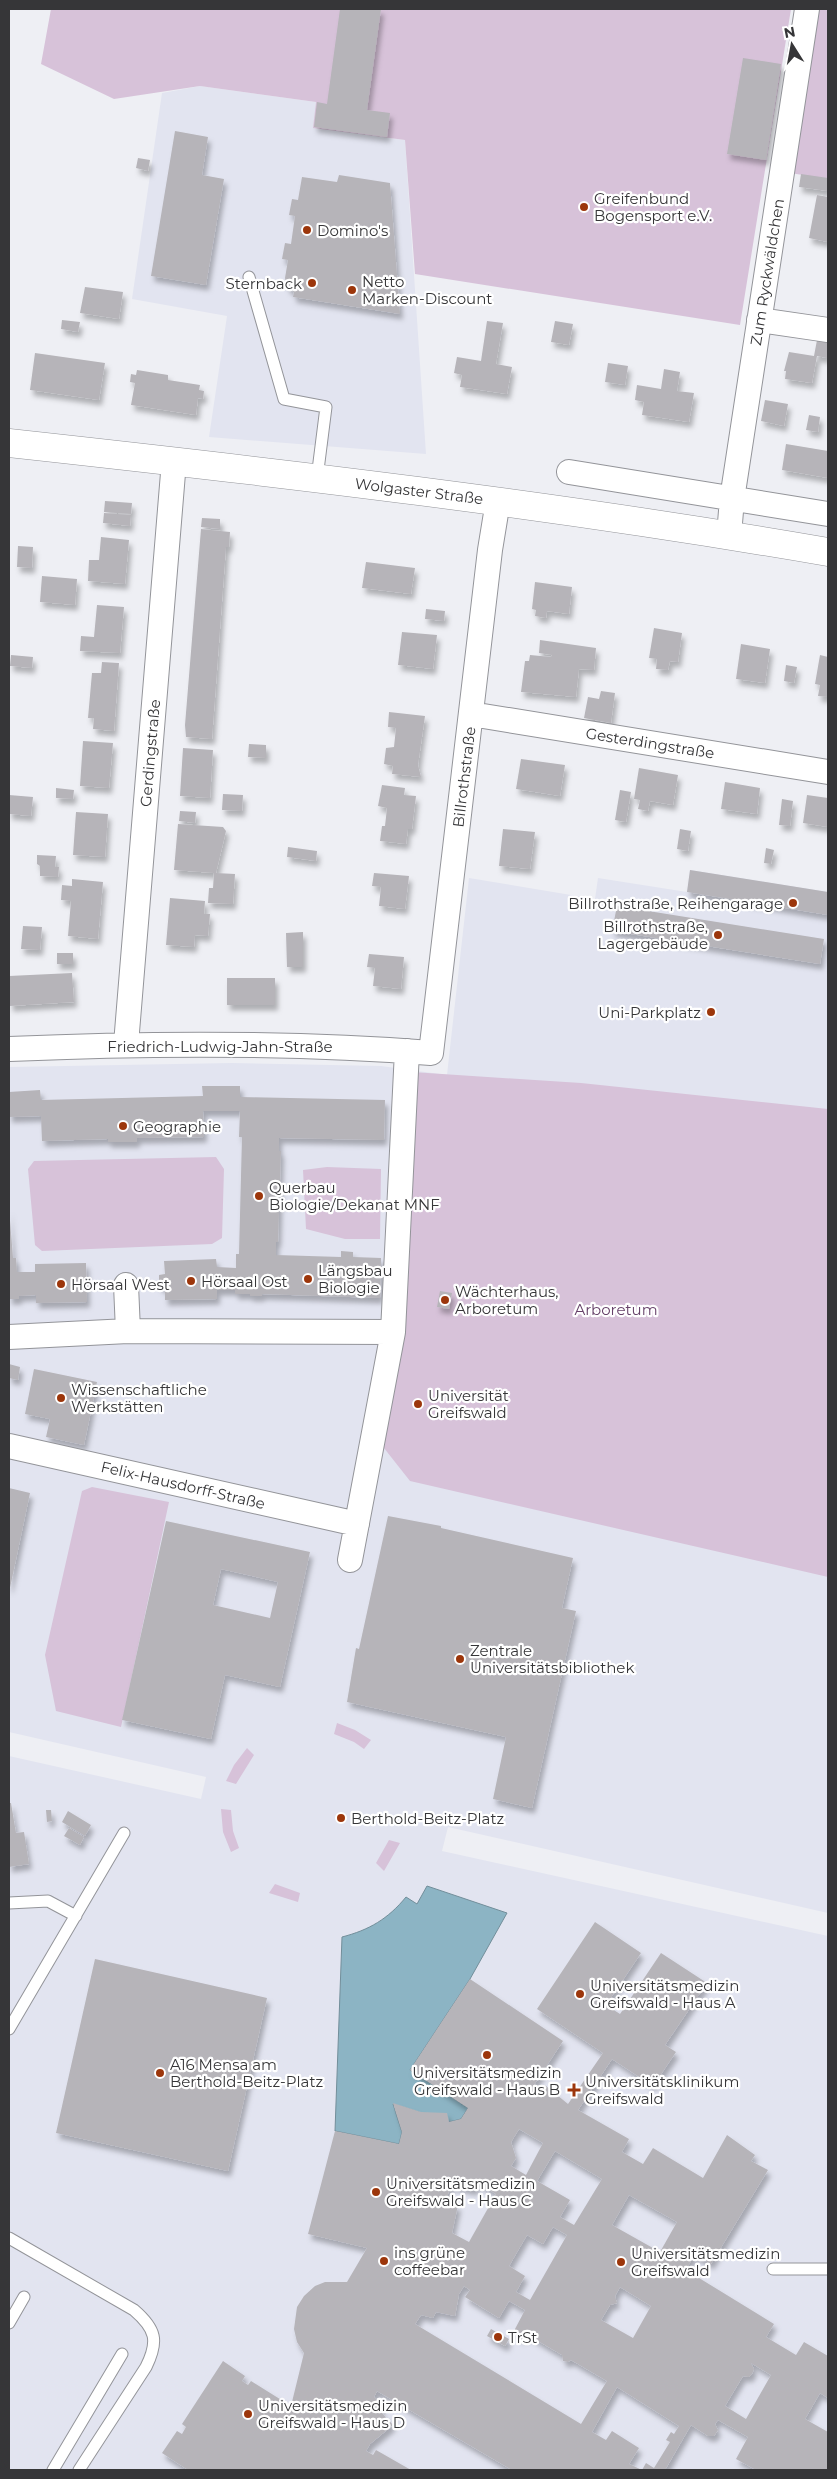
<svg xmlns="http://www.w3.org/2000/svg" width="837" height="2479" font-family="Montserrat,sans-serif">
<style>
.built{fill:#e2e4f0}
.green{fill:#d7c2d9}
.water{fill:#8cb4c4;stroke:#728e9a}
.building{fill:#b6b4b9;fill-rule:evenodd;filter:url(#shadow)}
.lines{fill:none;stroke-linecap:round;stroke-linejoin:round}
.lane-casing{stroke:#939499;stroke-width:13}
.street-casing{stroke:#939499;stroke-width:26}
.secondary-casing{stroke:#939499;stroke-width:29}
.lane{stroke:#fff;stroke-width:11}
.street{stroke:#fff;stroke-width:24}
.secondary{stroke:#fff;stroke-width:28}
.poi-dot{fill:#9c360b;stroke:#fff;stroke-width:2}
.labels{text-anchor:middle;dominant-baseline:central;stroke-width:4.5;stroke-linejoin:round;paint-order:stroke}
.poi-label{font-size:15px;fill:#363638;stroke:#fff;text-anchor:start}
.street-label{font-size:15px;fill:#363638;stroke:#fff}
.park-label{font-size:15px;fill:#664169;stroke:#fff}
</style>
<defs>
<filter id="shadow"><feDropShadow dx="3" dy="5.5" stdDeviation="2.5" flood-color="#0004"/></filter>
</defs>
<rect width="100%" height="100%" fill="#eeeff4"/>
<path class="built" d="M200,86l116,16 -3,26 92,12 21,314 -217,-17 18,-121 -95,-17 30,-206z
M690,870l138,22v1021l-380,-86 -6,24 386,85v534h-819v-714l192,43 5,-22 -197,-45v-665l223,-4 149,3 66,9 22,-197 126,21 3,-21 89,14z"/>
<path class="green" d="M51,9h740l-51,316 -325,-51 -10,-134 -92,-12 3,-26 -116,-16 -86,13 -73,-35z
M819,9h9v170l-38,-6z
M412,1072l169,11 247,26v468l-418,-96 -30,-38 29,-180z
M216,1157l8,12 -2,69 -10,6 -170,7 -7,-6 -7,-76 6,-8z
M327,1167l54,2 -1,70h-35l-39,-10 -3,-59z
M92,1487l77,15 -48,225 -65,-16 -11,-56 37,-164z
M337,1723l18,7 16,10 -7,9 -10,-7 -20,-8z
M247,1748l7,7 -18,29 -10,-3 8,-16z
M221,1809l10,1 2,21 6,17 -8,4 -8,-20z
M389,1840l11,3 -16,28 -8,-8z
M275,1884l25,9 -2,9 -29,-9z"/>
<path class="water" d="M427,1886l80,27 -37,66 -60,91 58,38 -7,11 -12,3 -56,-18 9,28 -3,12 -64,-13 7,-194c27,-7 46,-18 64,-40l11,7z"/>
<path class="building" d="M340,9h41l-14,101 23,3 -3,24 -73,-10 3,-25 10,2z
M743,58l38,6 -15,96 -39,-6z
M175,131l33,6 -6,38 22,4 -18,106 -55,-9z
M138,158l12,2 -2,11 -12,-3z
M801,174l27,4v13l-29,-4z
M339,175l51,8 10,131 -107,-17 1,-5 -7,-5 -2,-9 3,-18 -6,-1 3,-16 6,1 4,-28 -6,-1 3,-16 6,1 4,-23 35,5z
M817,195l11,2v45l-19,-4z
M85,287l38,5 -4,27 -39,-6z
M62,320l18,2 -2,10 -17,-3z
M487,321l16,2 -7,41 16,3 -5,27 -47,-7 2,-12 -8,-2 3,-16 24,4z
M555,321l18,3 -4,21 -18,-3z
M817,340l11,2v7l-1,9 -10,-2 -5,27 -27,-4 1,-8h-2l5,-19 25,4z
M35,353l70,10 -6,37 -69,-10z
M608,363l20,3 -3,19 -20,-3z
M664,369l16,3 -3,19 17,2 -5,29 -47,-7 2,-13 -9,-2 2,-15 24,4z
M137,370l31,5v5l32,5 -1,5 5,1 -1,8 -5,-1 -2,17 -65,-10 4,-22 -5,-1 1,-8 5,1z
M765,400l23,4 -4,22 -23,-5z
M809,415l11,2 -2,15 -12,-2z
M786,444l42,7v27l-46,-8z
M105,501l27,2 -1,11 -27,-2z
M104,513l27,2 -1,11 -27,-3z
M202,518l18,1v10l-19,-2z
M201,529l29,3 -1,15h-3l-14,192 -26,-2 -1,-12z
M101,537l28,3 -4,44 -37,-3 1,-21h10z
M18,546l15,1 -1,21 -15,-1z
M366,562l49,6 -4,26 -49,-6z
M42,576l35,3 -2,26 -35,-3z
M535,582l37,5 -3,27 -22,-3 -1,7 -11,-2 1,-6 -4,-1z
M97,605l27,2 -4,46 -40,-2 1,-15 13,1z
M426,609l19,2 -1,10 -19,-2z
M654,628l28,5 -4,29 -8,-1 -2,9 -12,-1 1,-10 -8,-1z
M402,632l35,3 -4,34 -35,-4z
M540,640l56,8 -2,22 -15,-1 -3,28 -55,-5 4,-31h4l1,-6 21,2 1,-2 -13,-2z
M741,644l29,5 -5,34 -29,-4z
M11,655l22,2 -1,11 -22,-2z
M820,655l8,2v40l-10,-1 2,-11 -5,-1z
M102,662l17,1 -5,68 -21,-2 1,-11h-6l4,-45h9z
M786,665l11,2 -3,16 -10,-2z
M601,691l14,2 -4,30 -27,-5 4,-21 11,2z
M389,712l36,4 -7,49 3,12 -29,-3 1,-8 -9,-2 2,-16 8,-1 2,-19 -8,-1z
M83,741l30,2 -4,45 -29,-2z
M249,744l17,1v13l-18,-1z
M183,748l30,2 -3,48 -30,-2z
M521,759l44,6 -5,31 -44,-7z
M639,768l39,7 -5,30 -23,-4 -2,10 -10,-2 2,-9 -6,-1z
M725,782l35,6 -3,26 -36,-5z
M382,785l23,3 -1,7 12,1 -4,33h-4l-2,15 -26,-3 2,-15h3l2,-18 -9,-2z
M56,788l18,2 -1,9 -17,-1z
M620,790l11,2 -5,30 -11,-2z
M223,794l20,1 -1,16 -20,-1z
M9,795l24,2 -2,19 -22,-2z
M807,795l21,3v29l-25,-4z
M782,799l11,2 -3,25 -11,-1z
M180,811l16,1 -1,11 -16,-2z
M76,812l32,2 -3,43 -32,-2z
M178,824l45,3 3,4 -10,42 19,1 -2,30 -25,-1 1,-15h4l1,-15 -40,-3z
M503,829l32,3 -5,37 -31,-3z
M680,829l11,2 -3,20 -11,-2z
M288,847l29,4 -1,10 -29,-4z
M766,848l8,2 -3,14 -7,-1z
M37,855l19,1 -1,11h4l-1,10 -18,-1v-10l-3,-2z
M690,870l138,22v23l-141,-23z
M374,873l35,3 -4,33 -26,-3 2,-19 -9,-1z
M72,879l31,3 -5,57 -30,-3 3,-35 -10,-1 1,-15 10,1z
M170,898l35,3 -1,13h6l-2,22 -13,-1 -1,12 -28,-2z
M617,906l207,33 -4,25 -208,-33z
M23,926l19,1 -2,23 -19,-1z
M303,932v35h-16l-1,-34z
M57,953h16v11h-16z
M369,954l35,3 -3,32 -28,-3 2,-18 -8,-1z
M72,973l2,29 -64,4 -1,-30z
M227,978h48v27h-48z
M202,1086h38v11l145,3 -1,40 -105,-2v13h2l-3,91h-2v13l65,2v-6l12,1v5l28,1 -1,40 -118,-4v2h-12v-2h-15v-4h-18v9l-52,1v-13h-6v-12l6,-1 -1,-13 52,-2 1,8 19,1v-14h3l3,-117h-3l1,-26h-37l1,26 -67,1v4h-29v-3l-66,2 -1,-25 -32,1v-25l31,-2 1,10 162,-4z
M9,1208l4,50h3l1,14h18v-8l51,-1 1,39 -51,1v-8l-17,1v3h-10z
M440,1291l12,2 -3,16 -12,-2z
M9,1364l11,3 -2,13 -9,-2z
M34,1369l63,13 -13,63 -38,-8 4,-18 -25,-5z
M9,1488l21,5 -20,95h-1z
M388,1516l53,10v2l132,30 -11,50 14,3 -44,197 -39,-9 13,-62 -159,-35 9,-54 3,1z
M166,1521l144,31 -30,135 -55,-12 -14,64 -89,-19zM221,1569l57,13 -8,36 -57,-13z
M9,1803h2l5,30 8,-1 5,32 -20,3z
M46,1810h5l1,11 -5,1z
M68,1811l23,14 -6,11 -23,-14z
M69,1828l15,9 -4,8 -16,-9z
M595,1922l46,31 -35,52 14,9 41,-61 46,30 -42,62 11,7 -23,34 -41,-27 -34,51 51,29 -7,13 21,12 10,-16 50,30 24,-43 28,20 -4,6 17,9 -57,94 -17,-9 -8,15 88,54 -8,13 30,18 8,-13 24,14v42l-8,-5 -15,26 23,13v38h-72l-20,-11 12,-22 -30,-17 -3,4 3,6 -4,6h-6l-17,-11 -26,45h-153l-135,-79 -3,6 9,8 -3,6 13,14 -23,19 -4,7 7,4 3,-5 35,20h-223l-26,-17 15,-22 5,3 4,-7 -4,-3 41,-63 22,15 -3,5 6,4 3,-4 40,25 13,-53 -7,-11 -3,-13 3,-22 7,-11 11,-10 10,-4h22l20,-34 -59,-14 27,-103 64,13 3,-12 -9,-29 28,9 26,1 2,9 12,-3 7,-11 -58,-38 60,-91 93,62 -31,47 7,7 7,-9 22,18 35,-51 -66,-44zM519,2129l24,14 -17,32 -15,-9 5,-8 -5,-16zM555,2151l47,28 -28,46 -14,-8 10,-17 -33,-19zM478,2183l18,11 -27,48 -17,-9 6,-28 -12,-2 4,-18 24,5zM629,2195l48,27 -17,30 -48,-27zM553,2227l14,8 -37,65 -14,-8 9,-16 -16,-10 18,-31 16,9zM464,2286l6,4 -5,7 34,21 10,-17 16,9 -10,19 2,7 5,2 6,-3 34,20 1,6 5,1 3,-2 36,21 -26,43 -166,-100 6,-9 12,3 3,-6 19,4 4,-22zM620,2287l31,19 -18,32 -32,-18 9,-15 7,-2 -2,-7zM751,2363l20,12 -25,44 -21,-13 18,-30 6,1 3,-3 2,-5zM617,2387l62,39 -5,8 -3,-2 -5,8 4,2 -16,26 -8,-5 -4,7 -13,-6 10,-16 -27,-17 -6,9 -14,-8z
M95,1959l172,39 -39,173 -172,-38z
M491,2329l18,10 -4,7 -18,-10z"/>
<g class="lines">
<g class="lane-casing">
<path id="lane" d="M249,277l35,122 42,8 -9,71
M9,1903l39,-2 28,15
M9,2029l115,-196
M9,2238l125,72c22,19 25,31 12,57l-67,103
M773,2269h55
M9,2323l15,-26
M53,2470l69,-116"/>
</g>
<g class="street-casing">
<path id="street" d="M759,320l69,10
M569,472l259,42
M729,535l3,-36 75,-490
M471,714l357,58
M126,1044l48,-583
M9,1049c140,-6 282,-7 422,4l59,-503 8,-49
M126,1285l2,46
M9,1337l119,-6 265,1
M9,1446l348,78
M350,1560l43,-228 14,-281"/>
</g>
<g class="secondary-casing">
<path id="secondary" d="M9,443c274,30 547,62 819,109"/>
</g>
<use href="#lane" class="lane"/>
<use href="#street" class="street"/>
<use href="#secondary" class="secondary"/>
</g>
<g class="poi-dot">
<circle cx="584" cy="207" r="5"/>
<circle cx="307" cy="230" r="5"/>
<circle cx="312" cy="283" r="5"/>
<circle cx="352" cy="290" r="5"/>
<circle cx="793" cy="903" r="5"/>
<circle cx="718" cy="935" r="5"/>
<circle cx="711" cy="1012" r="5"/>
<circle cx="123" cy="1126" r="5"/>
<circle cx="259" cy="1196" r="5"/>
<circle cx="308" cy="1279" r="5"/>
<circle cx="191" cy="1281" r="5"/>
<circle cx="61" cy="1284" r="5"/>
<circle cx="445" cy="1300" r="5"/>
<circle cx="61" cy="1398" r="5"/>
<circle cx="418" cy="1404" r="5"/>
<circle cx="460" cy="1659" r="5"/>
<circle cx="341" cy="1818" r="5"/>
<circle cx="580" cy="1994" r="5"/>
<circle cx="487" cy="2055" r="5"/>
<circle cx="160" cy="2073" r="5"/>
<path d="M571.5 2082.5h5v5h5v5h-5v5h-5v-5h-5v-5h5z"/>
<circle cx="376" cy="2192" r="5"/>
<circle cx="384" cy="2261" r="5"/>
<circle cx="621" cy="2262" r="5"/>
<circle cx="498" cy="2337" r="5"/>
<circle cx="248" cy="2414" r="5"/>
</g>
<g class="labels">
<g class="poi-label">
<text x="594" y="198">Greifenbund<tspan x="594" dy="17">Bogensport e.V.</tspan></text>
<text x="317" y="230">Domino's</text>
<text x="362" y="281">Netto<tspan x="362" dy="17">Marken-Discount</tspan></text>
<text x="302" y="283" text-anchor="end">Sternback</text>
<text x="783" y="903" text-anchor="end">Billrothstraße, Reihengarage</text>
<text x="708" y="926" text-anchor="end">Billrothstraße,<tspan x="708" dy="17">Lagergebäude</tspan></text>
<text x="701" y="1012" text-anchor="end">Uni-Parkplatz</text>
<text x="133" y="1126">Geographie</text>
<text x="269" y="1187">Querbau<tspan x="269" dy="17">Biologie/Dekanat MNF</tspan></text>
<text x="318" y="1270">Längsbau<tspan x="318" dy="17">Biologie</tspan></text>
<text x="201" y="1281">Hörsaal Ost</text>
<text x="71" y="1284">Hörsaal West</text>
<text x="455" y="1291">Wächterhaus,<tspan x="455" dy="17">Arboretum</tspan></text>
<text x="71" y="1389">Wissenschaftliche<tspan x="71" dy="17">Werkstätten</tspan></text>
<text x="428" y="1395">Universität<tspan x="428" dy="17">Greifswald</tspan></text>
<text x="470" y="1650">Zentrale<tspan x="470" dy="17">Universitätsbibliothek</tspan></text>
<text x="351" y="1818">Berthold-Beitz-Platz</text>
<text x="590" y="1985">Universitätsmedizin<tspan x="590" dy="17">Greifswald - Haus A</tspan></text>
<text x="170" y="2064">A16 Mensa am<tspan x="170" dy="17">Berthold-Beitz-Platz</tspan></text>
<text x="487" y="2072" text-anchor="middle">Universitätsmedizin<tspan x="487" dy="17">Greifswald - Haus B</tspan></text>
<text x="585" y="2081">Universitätsklinikum<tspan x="585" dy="17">Greifswald</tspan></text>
<text x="386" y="2183">Universitätsmedizin<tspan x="386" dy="17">Greifswald - Haus C</tspan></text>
<text x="394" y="2252">ins grüne<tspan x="394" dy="17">coffeebar</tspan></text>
<text x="631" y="2253">Universitätsmedizin<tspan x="631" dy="17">Greifswald</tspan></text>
<text x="508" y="2337">TrSt</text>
<text x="258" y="2405">Universitätsmedizin<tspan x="258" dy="17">Greifswald - Haus D</tspan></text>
</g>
<g class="street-label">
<text transform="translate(767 272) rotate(-81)">Zum Ryckwäldchen</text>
<text transform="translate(419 491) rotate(7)">Wolgaster Straße</text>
<text transform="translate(650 743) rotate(9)">Gesterdingstraße</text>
<text transform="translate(150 753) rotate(-85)">Gerdingstraße</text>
<text transform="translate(464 777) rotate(-83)">Billrothstraße</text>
<text x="220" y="1046">Friedrich-Ludwig-Jahn-Straße</text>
<text transform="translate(183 1485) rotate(13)">Felix-Hausdorff-Straße</text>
</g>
<g class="park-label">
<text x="616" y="1309">Arboretum</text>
</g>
</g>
<rect width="837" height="2479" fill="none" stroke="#363638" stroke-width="20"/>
<g transform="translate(792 45) rotate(349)" stroke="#ffffff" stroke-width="4" paint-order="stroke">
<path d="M0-4L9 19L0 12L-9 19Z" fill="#363638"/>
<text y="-8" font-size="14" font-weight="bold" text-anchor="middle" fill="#363638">N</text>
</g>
</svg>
